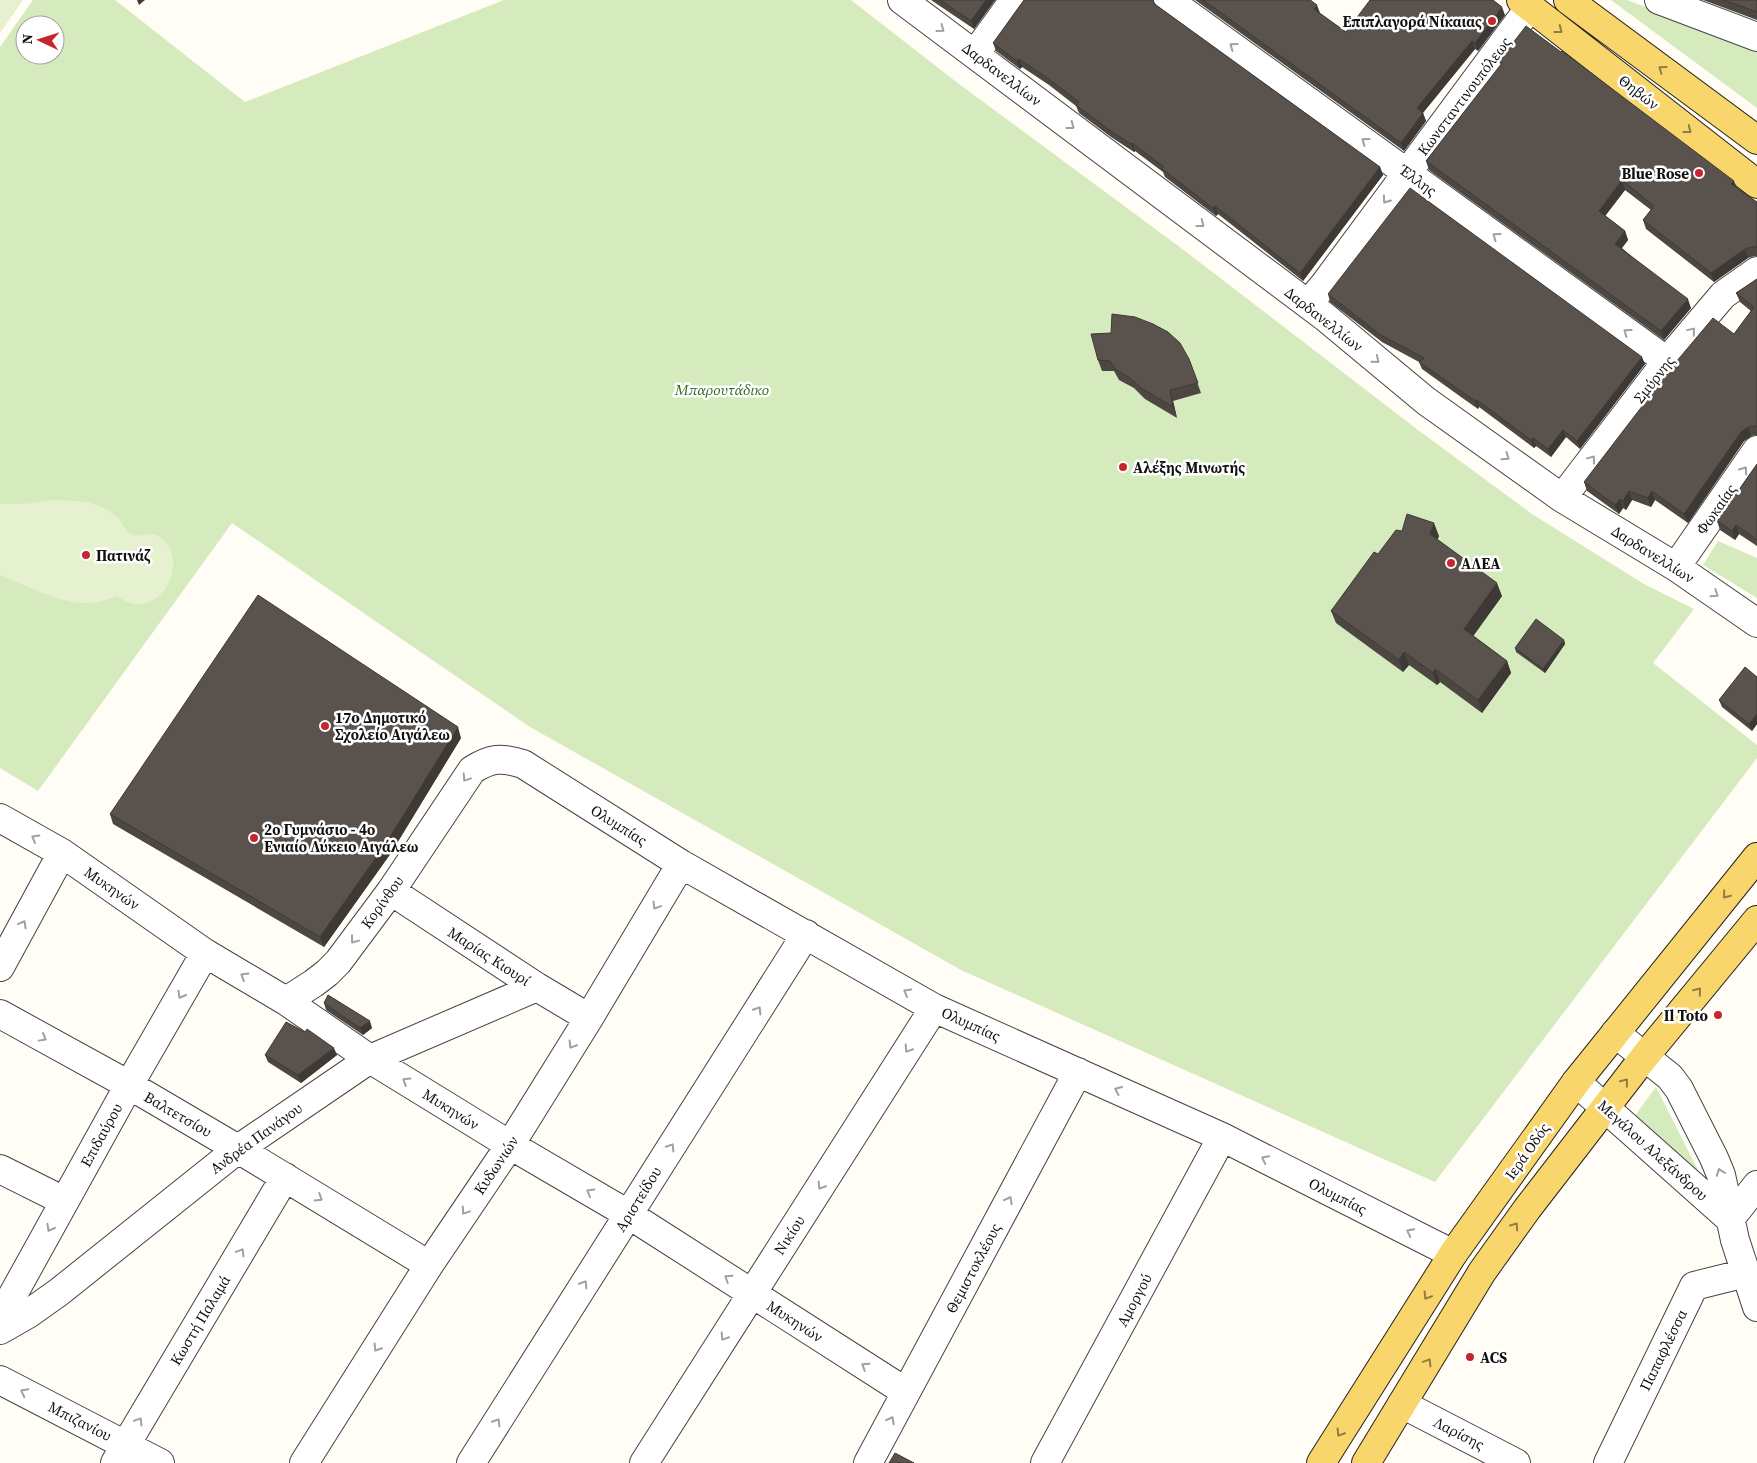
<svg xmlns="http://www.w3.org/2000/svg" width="1757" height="1463" font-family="'Source Serif 4',serif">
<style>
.green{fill:#d5ebbd;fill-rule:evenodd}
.pitch{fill:#e6f2cf}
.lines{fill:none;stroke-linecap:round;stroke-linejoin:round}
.minor-casing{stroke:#444;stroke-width:30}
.major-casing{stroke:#222;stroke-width:30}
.minor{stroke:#fff;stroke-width:28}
.major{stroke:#f9d66b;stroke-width:28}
.wall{fill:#4d4742}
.shaded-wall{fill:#3f3936}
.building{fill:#5a524d;stroke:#3f3936}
.oneway{stroke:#a0a0a0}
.oneway2{stroke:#917d42}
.poi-dot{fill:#c4262e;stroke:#fff;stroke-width:2}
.labels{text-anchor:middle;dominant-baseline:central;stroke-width:5;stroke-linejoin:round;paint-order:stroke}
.poi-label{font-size:15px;font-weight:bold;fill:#111;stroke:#fff;text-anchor:start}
.street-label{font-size:15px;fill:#111;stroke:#fff}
.park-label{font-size:15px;font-style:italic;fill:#2f6b1f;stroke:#fff}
</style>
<rect width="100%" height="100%" fill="#fffdf5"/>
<path class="green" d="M33,0h82l130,102 259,-102h347l108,84 222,164 241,185 110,81 112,70 50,25 -41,54 104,82v13l-322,424 -474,-212 -431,-243 -298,-204 -194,268 -38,-23v-721zM25,25h30v30h-30z
M1611,0h16l130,49v59z
M1718,541l39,17v40l-54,-33z
M1656,1087l47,93 -69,-63z"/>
<path class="pitch" d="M0,0h23l-23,33z
M51,500c27,1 47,-1 68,19 4,5 7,12 12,15 8,5 20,-4 30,4 26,20 7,69 -26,66 -7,-1 -12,-4 -18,-8 -42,19 -78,-6 -117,-21v-71h25z"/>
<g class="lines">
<g class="minor-casing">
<path id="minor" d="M902,0l423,317 101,84 136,97 114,69 81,56
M1168,0l499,361
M1659,0l98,37
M975,54l39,-54
M1308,304l16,-19 206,-278
M1562,498l105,-137 56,-66 34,-24
M1676,567l81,-117
M0,818l62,35 143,100 81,48 84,58 140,86 118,69 278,178
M391,891l146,96 52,31
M0,967l62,-114
M286,1001l28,-18 13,-10 11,-11 53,-71 81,-121c19,-12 29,-13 51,-6l158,100 253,144 288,129 231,117
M0,1014l129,71 109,64 191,116
M1615,1033l55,44 9,12 35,69 7,17 14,65 22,67
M1576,1082l154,137
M0,1169l64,32
M1730,1219l27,-34
M0,1318l129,-233 76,-132
M0,1330l28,-16 31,-22 179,-143 132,-90 167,-72
M0,1380l160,83
M1402,1404l114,59
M115,1463l170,-286
M304,1463l125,-198 81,-120 79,-127 92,-154
M471,1463l335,-529
M644,1463l290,-455
M868,1463l210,-391
M1045,1463l177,-326
M1608,1463l86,-177 52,-13"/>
</g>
<g class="major-casing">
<path id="major" d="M1521,0l236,184
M1568,0l189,140
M1321,1463l132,-209 123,-172 181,-225
M1366,1463l116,-191 45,-63 118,-153 112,-136"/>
</g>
<use href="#minor" class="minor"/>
<use href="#major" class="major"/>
</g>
<path class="wall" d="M931,0h64l-21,29z
M1195,0h117l-1,1 9,12h-1l27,19 159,-17 -27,36 -3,-2 -52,64 3,8 -22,30z
M1703,0h54v20z
M1153,1l3,4 224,162 3,8 -80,106 -85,-67 -2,2 -51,-39 -2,-5 -28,-21 -1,1 -23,-15 -32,-24 -3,-7 -27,-21 -27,-18 -2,2 -24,-18 -3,-8z
M1499,61l238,127 20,14v54h-2l-7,2 -34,24 -68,-53 -3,-9 8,-10 -26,-20 -20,26 20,15 3,9 -6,8 69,60 -27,32 -235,-170 -3,-9 75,-96z
M1757,279v156l-6,1 -7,5 -56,82 -33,-23 -4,7 -19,-7 -6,10 -3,-2 -4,6 -32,-23 -3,-9 150,-148 17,-23 -11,-9 -4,-9z
M1328,294l317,70 -65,85 -14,-12 -15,20 -15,-11 -2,2 -55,-41 -1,2 -17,-12 -39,-28 -3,-7 -37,-20 -52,-40z
M1111,333l78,26 12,34 -28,8 4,17 -32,-19 -11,-11 -15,-8 -5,-9h-12l-4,-11z
M1757,464v82l-18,-12 -4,6 -15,-10 -3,-9z
M1402,531l37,5 -2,4 65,56 -29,40 34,25 4,12 -29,40 -42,-31 -3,3 -28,-20 -6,7 -67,-49 -5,-12 47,-57z
M1564,640l1,4 -20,29 -29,-21 -1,-4z
M1757,677v47l-5,7 -30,-24 -3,-7z
M461,738l-70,115 -67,94 -211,-123 -3,-10z
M324,1003l48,25 -9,7 -37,-25z
M305,1032l32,23 -36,28 -33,-21 -3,-7z"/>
<path class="shaded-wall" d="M137,0h8l-6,5z
M986,0h9l-21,29 -3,-8z
M1317,5l3,8 -4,4 -2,-8z
M1502,7l3,8 -27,36 -3,-8z
M1472,41l3,8 -55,67 -3,-8z
M1019,59l3,8 -2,2 -3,-8z
M1423,113l3,8 -22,30 -3,-8z
M1132,143l3,8 -1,1 -3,-8z
M1380,167l3,8 -80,106 -3,-8z
M1622,180l3,10 -23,30 -3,-9z
M1734,181l4,9 -7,-6z
M1215,206l3,8 -2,2 -3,-8z
M1625,231l3,9 -10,13 -3,-9z
M1745,249l3,9 -34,24 -3,-9z
M1688,299l3,9 -27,32 -3,-9z
M1642,357l3,7 -65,85 -3,-8z
M1170,390l3,11 4,17 -4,-11z
M1477,400l2,7 -1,2 -3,-8z
M1748,427l3,9 -7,5 -56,82 -4,-9 57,-82z
M1563,430l3,7 -15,20 -3,-8z
M1533,438l3,8 -2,2 -3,-8z
M1629,491l3,9 -6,10 -3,-9z
M1652,491l3,9 -4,7 -3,-9z
M1620,499l3,9 -4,6 -4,-9z
M1434,523l5,13 -5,11 -4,-13z
M1736,525l3,9 -4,6 -3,-9z
M1497,583l5,13 -33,46 -5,-13z
M1564,640l1,4 -20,29 -2,-4z
M1404,652l5,13 -6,7 -4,-12z
M1507,661l4,12 -29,40 -4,-13z
M1435,669l5,13 -3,3 -4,-12z
M1757,714v10l-5,7 -3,-7z
M458,727l3,11 -70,115 -67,94 -4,-10z
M370,1021l2,7 -9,7 -3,-7z
M334,1048l3,7 -36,28 -3,-8z"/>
<path class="building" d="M940,0h46l-15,21z
M1024,0h128l4,5 224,162 -80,106 -85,-67 -2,2 -51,-39 2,-2 -32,-24 -1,1 -23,-15 -32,-24 3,-3 -33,-25 -27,-18 -2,2 -24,-18z
M1203,0h107l7,5 -3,4 32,23 24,-32h123l9,7 -27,36 -3,-2 -55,67 6,5 -22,30z
M1724,0h33v12z
M1526,26l35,26 1,-1 172,130 -3,3 26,18v45h-5l-7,2 -34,24 -68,-53 11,-14 -32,-26 -23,31 26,20 -10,13 73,55 -27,32 -235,-170 76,-98 -3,-2z
M1410,188l232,169 -65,84 -14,-11 -15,19 -15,-11 -2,2 -54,-40 -2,1 -17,-12 -39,-27 5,-4 -45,-24 -51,-40z
M1757,279v147h-2l-7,1 -7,5 -57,82 -32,-23 -4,7 -19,-7 -6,10 -3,-2 -5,6 -31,-23 92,-120 37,-44 21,16 20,-27 -18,-14z
M1112,314l23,3 18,7 15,8 12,11 9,16 9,24 -28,7 3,17 -32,-19 -11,-10 -15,-9 -5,-8 -12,-1 -7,-26 20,-1z
M1757,464v76l-21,-15 -4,6 -15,-10z
M1407,514l27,9 -4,11 67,49 -33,46 43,32 -29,39 -43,-31 -2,4 -29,-21 -5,8 -68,-49 43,-59 4,2 18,-24 6,1z
M258,595l200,132 -71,115 -67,95 -210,-123z
M1536,619l28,21 -21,29 -28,-21z
M1745,667l12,10v37l-8,10 -30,-24z
M328,995l42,26 -10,7 -36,-25z
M286,1022l19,10 2,-3 27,19 -36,27 -33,-20z
M895,1453l19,10h-25z"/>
<defs><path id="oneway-chevron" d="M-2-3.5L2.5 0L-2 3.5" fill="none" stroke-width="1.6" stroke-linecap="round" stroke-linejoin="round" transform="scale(1.25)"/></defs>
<g class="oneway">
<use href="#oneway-chevron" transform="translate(941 29) rotate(36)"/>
<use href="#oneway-chevron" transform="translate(1233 46) rotate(-144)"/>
<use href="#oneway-chevron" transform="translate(1071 126) rotate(37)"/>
<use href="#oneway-chevron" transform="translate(1365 141) rotate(-144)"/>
<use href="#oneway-chevron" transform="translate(1386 200) rotate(126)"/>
<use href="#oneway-chevron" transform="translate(1201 224) rotate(37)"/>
<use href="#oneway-chevron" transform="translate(1496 236) rotate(-144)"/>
<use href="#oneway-chevron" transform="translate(1692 331) rotate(-50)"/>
<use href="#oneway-chevron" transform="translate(1627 332) rotate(-144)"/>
<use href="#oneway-chevron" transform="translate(1376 360) rotate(40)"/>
<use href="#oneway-chevron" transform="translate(1506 457) rotate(35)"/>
<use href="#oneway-chevron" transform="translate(1592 459) rotate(-53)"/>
<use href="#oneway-chevron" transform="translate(1744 470) rotate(-55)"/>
<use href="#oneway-chevron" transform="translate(1715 594) rotate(34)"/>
<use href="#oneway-chevron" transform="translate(466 778) rotate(124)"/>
<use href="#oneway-chevron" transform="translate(35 838) rotate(-150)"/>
<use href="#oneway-chevron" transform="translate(656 906) rotate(121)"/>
<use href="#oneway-chevron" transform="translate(23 924) rotate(-61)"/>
<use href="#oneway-chevron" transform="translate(354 940) rotate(127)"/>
<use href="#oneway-chevron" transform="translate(244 976) rotate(-149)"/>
<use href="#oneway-chevron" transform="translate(907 992) rotate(-150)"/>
<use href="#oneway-chevron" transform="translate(181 995) rotate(120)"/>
<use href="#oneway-chevron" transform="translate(758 1010) rotate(-58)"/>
<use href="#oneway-chevron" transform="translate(43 1038) rotate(29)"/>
<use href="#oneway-chevron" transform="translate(572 1045) rotate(122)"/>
<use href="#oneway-chevron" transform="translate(908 1049) rotate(123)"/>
<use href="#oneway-chevron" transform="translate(406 1081) rotate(-148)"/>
<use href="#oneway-chevron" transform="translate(1118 1090) rotate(-156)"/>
<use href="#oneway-chevron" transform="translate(671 1147) rotate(-58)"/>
<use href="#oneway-chevron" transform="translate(1265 1159) rotate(-153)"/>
<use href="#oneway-chevron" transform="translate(1720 1172) rotate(-110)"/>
<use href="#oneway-chevron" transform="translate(821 1186) rotate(123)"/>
<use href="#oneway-chevron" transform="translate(590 1192) rotate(-150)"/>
<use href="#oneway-chevron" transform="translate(319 1198) rotate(32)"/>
<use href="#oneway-chevron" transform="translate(1009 1200) rotate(-62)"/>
<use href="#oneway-chevron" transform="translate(465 1211) rotate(124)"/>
<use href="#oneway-chevron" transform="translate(50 1228) rotate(119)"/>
<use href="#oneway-chevron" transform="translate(1410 1232) rotate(-153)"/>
<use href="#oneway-chevron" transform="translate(241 1252) rotate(-59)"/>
<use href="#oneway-chevron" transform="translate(728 1278) rotate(-147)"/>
<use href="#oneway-chevron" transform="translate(584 1284) rotate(-58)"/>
<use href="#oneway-chevron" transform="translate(724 1337) rotate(123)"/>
<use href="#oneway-chevron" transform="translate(377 1348) rotate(122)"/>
<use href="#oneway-chevron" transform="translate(865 1366) rotate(-147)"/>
<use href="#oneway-chevron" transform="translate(24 1392) rotate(-153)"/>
<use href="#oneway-chevron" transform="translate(891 1420) rotate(-62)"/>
<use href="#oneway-chevron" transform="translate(139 1421) rotate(-59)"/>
<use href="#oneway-chevron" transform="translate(497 1422) rotate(-58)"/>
</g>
<g class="oneway2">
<use href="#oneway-chevron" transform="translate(1559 30) rotate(38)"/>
<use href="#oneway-chevron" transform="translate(1662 69) rotate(-144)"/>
<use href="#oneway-chevron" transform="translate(1688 130) rotate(38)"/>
<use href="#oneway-chevron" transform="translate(1726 895) rotate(129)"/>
<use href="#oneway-chevron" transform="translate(1698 991) rotate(-51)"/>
<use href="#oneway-chevron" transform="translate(1625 1082) rotate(-52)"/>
<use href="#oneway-chevron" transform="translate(1515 1226) rotate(-55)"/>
<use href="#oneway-chevron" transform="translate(1427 1296) rotate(122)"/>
<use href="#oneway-chevron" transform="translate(1428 1362) rotate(-59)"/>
<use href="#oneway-chevron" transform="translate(1340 1433) rotate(122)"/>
</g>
<g class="poi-dot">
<circle cx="1492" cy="21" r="5"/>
<circle cx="1699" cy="173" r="5"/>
<circle cx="1123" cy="467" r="5"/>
<circle cx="86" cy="555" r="5"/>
<circle cx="1451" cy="563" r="5"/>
<circle cx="325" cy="726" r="5"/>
<circle cx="254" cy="838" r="5"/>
<circle cx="1718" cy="1015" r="5"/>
<circle cx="1470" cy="1357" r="5"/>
</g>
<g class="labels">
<g class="poi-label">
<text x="1482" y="21" text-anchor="end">Επιπλαγορά Νίκαιας</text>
<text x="1689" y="173" text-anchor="end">Blue Rose</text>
<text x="1133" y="467">Αλέξης Μινωτής</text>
<text x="96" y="555">Πατινάζ</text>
<text x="1461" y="563">ΑΛΕΑ</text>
<text x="335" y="717">17o Δημοτικό<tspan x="335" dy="17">Σχολείο Αιγάλεω</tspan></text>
<text x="264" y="829">2ο Γυμνάσιο - 4ο<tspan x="264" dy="17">Ενιαίο Λύκειο Αιγάλεω</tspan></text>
<text x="1708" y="1015" text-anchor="end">Il Toto</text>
<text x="1480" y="1357">ACS</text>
</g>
<g class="street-label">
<text transform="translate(1002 74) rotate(37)">Δαρδανελλίων</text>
<text transform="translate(1639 92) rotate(38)">Θηβών</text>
<text transform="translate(1464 96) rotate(-53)">Κωνσταντινουπόλεως</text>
<text transform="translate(1418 180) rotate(36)">Έλλης</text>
<text transform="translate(1324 319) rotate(38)">Δαρδανελλίων</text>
<text transform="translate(1654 379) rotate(-52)">Σμύρνης</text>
<text transform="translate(1716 509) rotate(-55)">Φωκαίας</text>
<text transform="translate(1653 554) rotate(32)">Δαρδανελλίων</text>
<text transform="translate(619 825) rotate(32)">Ολυμπίας</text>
<text transform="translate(112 888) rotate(35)">Μυκηνών</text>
<text transform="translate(382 902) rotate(-54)">Κορίνθου</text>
<text transform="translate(489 956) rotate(33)">Μαρίας Κιουρί</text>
<text transform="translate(971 1024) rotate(24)">Ολυμπίας</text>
<text transform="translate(451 1109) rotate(32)">Μυκηνών</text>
<text transform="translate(178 1114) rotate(30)">Βαλτετσίου</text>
<text transform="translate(101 1135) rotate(-61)">Επιδαύρου</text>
<text transform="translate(256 1138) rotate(-36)">Ανδρέα Πανάγου</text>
<text transform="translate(1653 1150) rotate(42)">Μεγάλου Αλεξάνδρου</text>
<text transform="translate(1527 1151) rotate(-55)">Ιερά Οδός</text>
<text transform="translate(496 1165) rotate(-56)">Κυδωνιών</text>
<text transform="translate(1338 1196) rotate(27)">Ολυμπίας</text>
<text transform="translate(638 1199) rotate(-58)">Αριστείδου</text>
<text transform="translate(789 1235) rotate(-57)">Νικίου</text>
<text transform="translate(973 1268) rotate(-62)">Θεμιστοκλέους</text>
<text transform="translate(1134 1300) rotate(-62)">Αμοργού</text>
<text transform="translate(200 1320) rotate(-59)">Κωστή Παλαμά</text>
<text transform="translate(795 1321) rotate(33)">Μυκηνών</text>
<text transform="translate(1663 1350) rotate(-64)">Παπαφλέσσα</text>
<text transform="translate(80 1421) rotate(27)">Μπιζανίου</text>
<text transform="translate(1459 1433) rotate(27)">Λαρίσης</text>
</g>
<g class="park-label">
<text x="722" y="389">Μπαρουτάδικο</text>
</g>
</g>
<g transform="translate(40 40) rotate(274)"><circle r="24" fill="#ffffff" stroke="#a0a0a0"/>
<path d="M0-4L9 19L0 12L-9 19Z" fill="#c4262e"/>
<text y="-8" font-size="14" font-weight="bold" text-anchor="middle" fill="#111111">N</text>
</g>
</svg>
